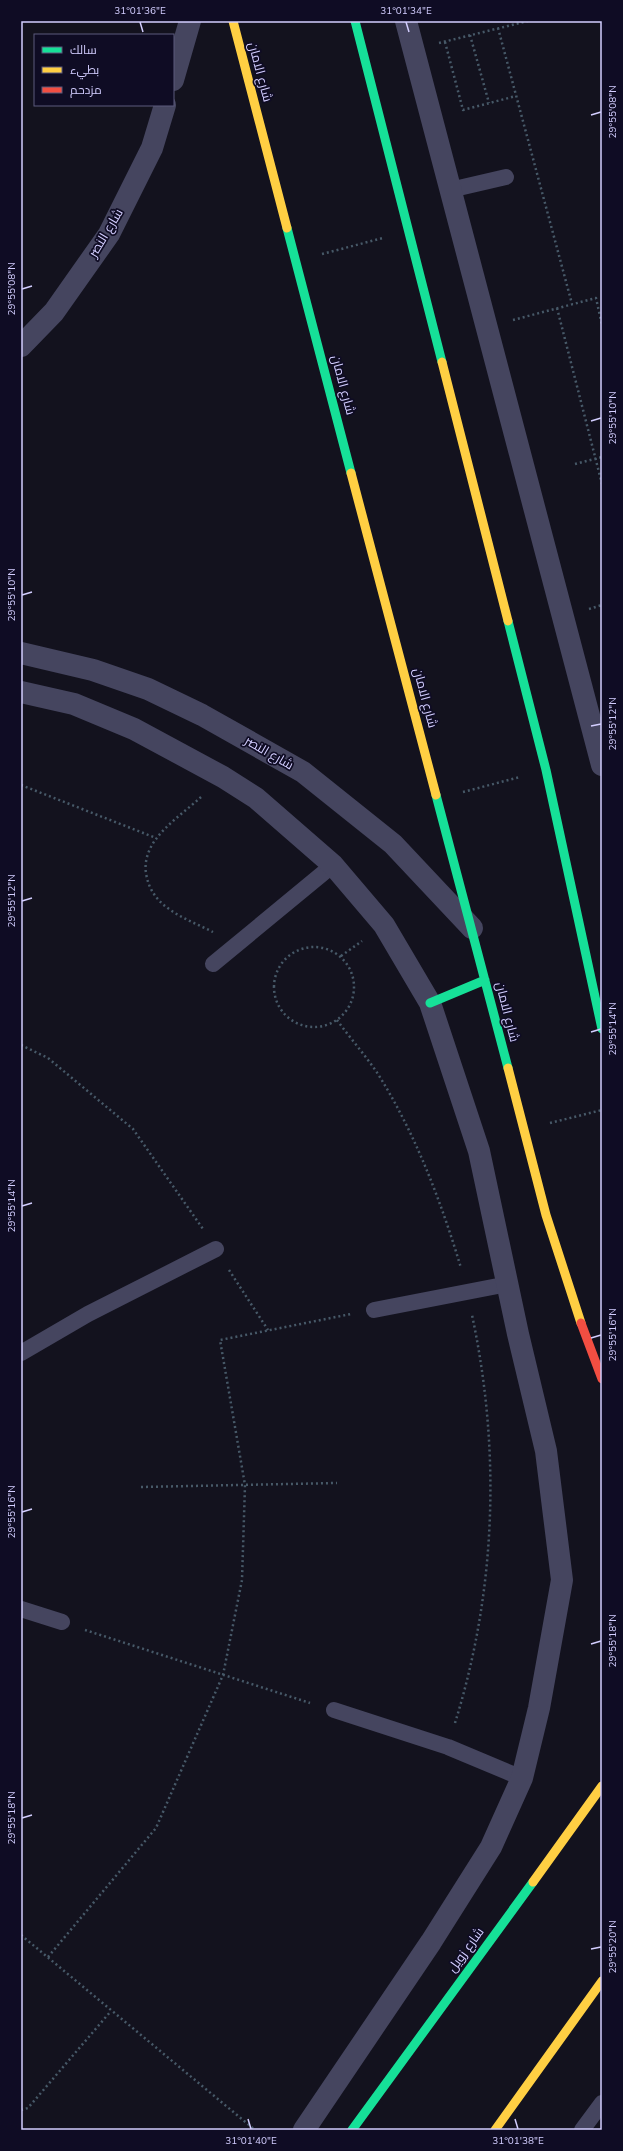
<svg xmlns="http://www.w3.org/2000/svg" width="623" height="2151" font-family="'Nunito Sans',Cairo,sans-serif">
<style>
.lines{fill:none;stroke-linecap:round;stroke-linejoin:round}
.path{stroke:#475968;stroke-width:2.5;stroke-dasharray:2 3;stroke-linecap:butt}
.lane{stroke:#45455f;stroke-width:16}
.street{stroke:#45455f;stroke-width:22}
.fast{stroke:#16e098;stroke-width:9}
.slow{stroke:#ffcf43;stroke-width:9}
.jam{stroke:#f24e42;stroke-width:9}
.ticks{fill:none;stroke:#d3ceff;stroke-width:1.5}
.labels{text-anchor:middle;dominant-baseline:central;stroke-width:3.5;stroke-linejoin:round;paint-order:stroke}
.street-label{font-size:13px;fill:#d3ceff;stroke:#0f0c24}
.neatline{fill:none;stroke:#d3ceff;stroke-width:1.5}
.ticks-label{font-size:10px;text-anchor:middle;fill:#d3ceff}
</style>
<rect width="100%" height="100%" fill="#13121e"/>
<g class="lines">
<path class="path" d="M498,28l74,276
M470,35l19,68
M445,42l18,68 53,-14
M439,43l89,-22
M322,254l61,-16
M557,308l45,176
M513,320l83,-22 6,27
M575,464l27,-7
M589,609l13,-4
M21,785l135,53
M463,792l57,-15
M201,797c-14,13 -33,26 -45,42 -7,9 -12,22 -10,34 5,35 39,45 67,59
M274 987a40 40 0 1 1 80 0a40 40 0 1 1-80 0Z
M341,956l21,-15
M337,1020c13,18 29,36 41,54 37,59 63,127 83,194
M21,1045l27,13 85,71 70,100
M550,1123l52,-13
M229,1270l39,60
M141,1487l196,-4
M85,1630l225,73
M455,1723c41,-132 46,-272 17,-408
M21,1935l234,195
M48,1957l108,-129 67,-153 19,-95 3,-95 -25,-145 131,-26
M21,2110l7,-2 83,-97"/>
<path class="lane" d="M450,190l56,-13
M213,964l120,-99
M374,1310l134,-26
M21,1353l67,-39 128,-65
M21,1609l41,13
M334,1710l114,37 74,31
M582,2130l20,-27"/>
<path class="street" d="M406,21l196,744
M173,80l17,-59
M21,346l33,-34 55,-78 43,-86 13,-43
M21,653l72,17 55,19 54,26 101,57 90,72 79,84
M21,692l53,12 60,25 89,48 33,21 77,67 51,60 46,78 49,148 39,183 28,117 16,129 -23,128 -17,70 -31,69 -60,95 -127,188"/>
<path class="fast" d="M355,21l87,341
M287,228l64,245
M508,621l38,149 56,259
M436,795l72,273
M430,1003l55,-23
M352,2130l181,-248"/>
<path class="slow" d="M233,21l54,207
M442,362l66,259
M351,473l85,322
M508,1068l38,147 35,108
M533,1882l69,-96
M495,2130l107,-149"/>
<path class="jam" d="M581,1323l21,56"/>
</g>
<path class="ticks" d="M140,22l3,10M406,22l3,10M591,115l10,-3M22,289l10,-3M591,421l10,-3M22,595l10,-3M591,726l10,-2M22,901l10,-3M591,1032l10,-3M22,1206l10,-3M591,1338l10,-3M22,1512l10,-3M591,1644l10,-3M22,1818l10,-3M591,1949l10,-2M248,2119l3,10M515,2119l3,10"/>
<g class="labels">
<g class="street-label">
<text transform="translate(260 72) rotate(75)">شارع الامان</text>
<text transform="translate(106 233) rotate(-59)">شارع النصر</text>
<text transform="translate(343 385) rotate(75)">شارع الامان</text>
<text transform="translate(425 698) rotate(75)">شارع الامان</text>
<text transform="translate(269 753) rotate(30)">شارع النصر</text>
<text transform="translate(507 1012) rotate(76)">شارع الامان</text>
<text transform="translate(466 1950) rotate(-54)">شارع زويل</text>
</g>
</g>
<rect width="623" height="2151" fill="none" stroke="#0f0c24" stroke-width="44"/>
<rect x="34" y="34" width="140" height="72" fill="#0f0c24" stroke="#5d5a7c"/>
<rect x="42" y="47" width="20" height="6" fill="#16e098" stroke="#5d5a7c"/>
<text x="70" y="54" font-size="12" fill="#d3ceff">سالك</text>
<rect x="42" y="67" width="20" height="6" fill="#ffcf43" stroke="#5d5a7c"/>
<text x="70" y="74" font-size="12" fill="#d3ceff">بطيء</text>
<rect x="42" y="87" width="20" height="6" fill="#f24e42" stroke="#5d5a7c"/>
<text x="70" y="94" font-size="12" fill="#d3ceff">مزدحم</text>
<rect x="22" y="22" width="579" height="2107" class="neatline"/>
<g class="ticks-label">
<text x="140" y="14">31°01'36"E</text>
<text x="406" y="14">31°01'34"E</text>
<text transform="translate(612 112) rotate(-90)" y="4">29°55'08"N</text>
<text transform="translate(11 289) rotate(-90)" y="4">29°55'08"N</text>
<text transform="translate(612 418) rotate(-90)" y="4">29°55'10"N</text>
<text transform="translate(11 595) rotate(-90)" y="4">29°55'10"N</text>
<text transform="translate(612 724) rotate(-90)" y="4">29°55'12"N</text>
<text transform="translate(11 901) rotate(-90)" y="4">29°55'12"N</text>
<text transform="translate(612 1029) rotate(-90)" y="4">29°55'14"N</text>
<text transform="translate(11 1206) rotate(-90)" y="4">29°55'14"N</text>
<text transform="translate(612 1335) rotate(-90)" y="4">29°55'16"N</text>
<text transform="translate(11 1512) rotate(-90)" y="4">29°55'16"N</text>
<text transform="translate(612 1641) rotate(-90)" y="4">29°55'18"N</text>
<text transform="translate(11 1818) rotate(-90)" y="4">29°55'18"N</text>
<text transform="translate(612 1947) rotate(-90)" y="4">29°55'20"N</text>
<text x="251" y="2144">31°01'40"E</text>
<text x="518" y="2144">31°01'38"E</text>
</g>
</svg>
